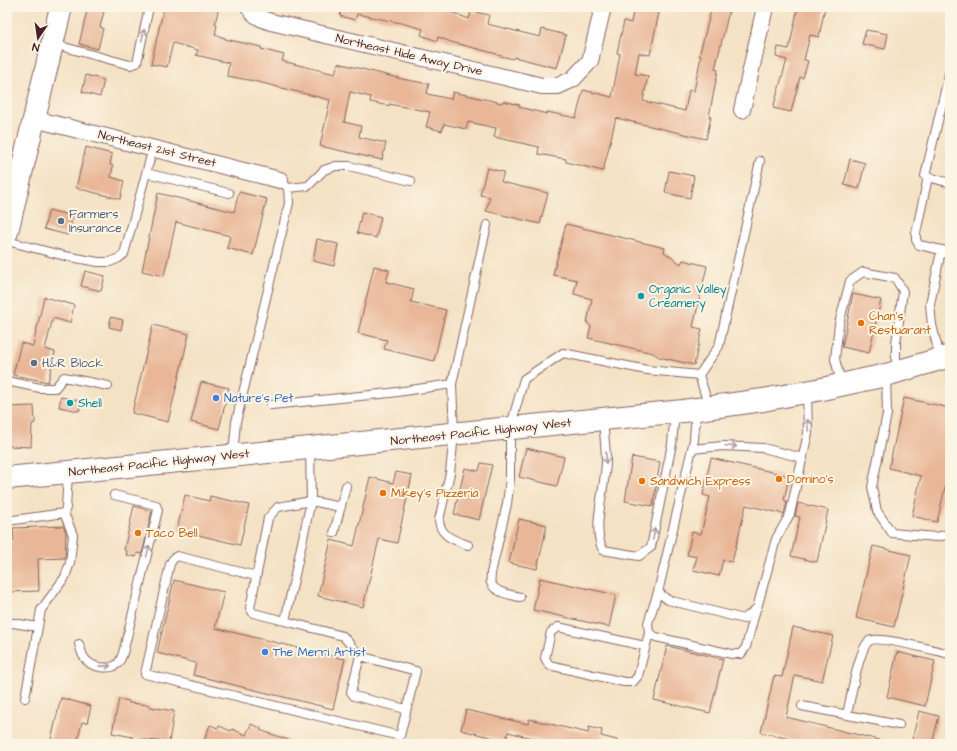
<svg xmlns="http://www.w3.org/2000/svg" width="957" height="751" font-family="'Architects Daughter',sans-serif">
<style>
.building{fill:#e9b798}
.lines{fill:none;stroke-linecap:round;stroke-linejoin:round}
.lane-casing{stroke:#866361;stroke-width:10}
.street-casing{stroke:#866361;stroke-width:18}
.secondary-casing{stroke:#866361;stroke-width:24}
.highway-casing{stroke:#866361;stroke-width:24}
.lane{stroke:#fff;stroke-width:8}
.street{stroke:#fff;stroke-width:16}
.secondary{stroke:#fff;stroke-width:22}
.highway{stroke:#fff;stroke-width:22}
.oneway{stroke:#ae9aa0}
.service-dot{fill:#5c6f8a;stroke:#fcf5e5;stroke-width:1.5}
.culture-dot{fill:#0f9aa8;stroke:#fcf5e5;stroke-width:1.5}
.food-dot{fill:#e8710a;stroke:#fcf5e5;stroke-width:1.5}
.shop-dot{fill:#3f7fe0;stroke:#fcf5e5;stroke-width:1.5}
.labels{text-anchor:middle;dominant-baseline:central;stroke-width:4;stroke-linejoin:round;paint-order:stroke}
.street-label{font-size:12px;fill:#4a1f2b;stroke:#fcf5e5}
.service-label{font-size:12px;fill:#4e5e75;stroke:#fcf5e5;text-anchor:start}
.culture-label{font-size:12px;fill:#0d838f;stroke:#fcf5e5;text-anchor:start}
.food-label{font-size:12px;fill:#c56008;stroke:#fcf5e5;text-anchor:start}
.shop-label{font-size:12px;fill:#366cbe;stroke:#fcf5e5;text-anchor:start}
</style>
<rect width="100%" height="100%" fill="#fcf5e5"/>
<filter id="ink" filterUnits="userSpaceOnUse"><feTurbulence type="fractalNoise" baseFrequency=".025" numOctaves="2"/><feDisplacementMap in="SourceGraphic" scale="8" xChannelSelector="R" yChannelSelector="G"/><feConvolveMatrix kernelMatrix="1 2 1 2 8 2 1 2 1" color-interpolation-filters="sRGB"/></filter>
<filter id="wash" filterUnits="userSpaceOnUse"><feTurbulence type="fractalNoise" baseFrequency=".012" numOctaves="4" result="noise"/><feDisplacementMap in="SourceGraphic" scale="16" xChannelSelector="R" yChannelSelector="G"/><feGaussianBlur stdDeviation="0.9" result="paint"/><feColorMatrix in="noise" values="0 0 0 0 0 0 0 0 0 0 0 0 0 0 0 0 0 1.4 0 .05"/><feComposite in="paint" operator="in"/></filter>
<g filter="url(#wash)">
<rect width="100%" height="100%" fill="#f4e2c5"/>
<g id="blocks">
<path class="building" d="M88,7h17l-5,20 3,1 -5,21 -19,-5z
M164,7h55l-4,17 2,1 -2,10 10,3v1l36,8v2l23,6 -2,6 53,13 3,-11 64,16 27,5 -2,10 24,5 2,-7 49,11 1,-2 17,4 -1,2 28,7v-2l29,6 7,-28 29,7 8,-43 -3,-1 7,-32 7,2 3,-16h26l-10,48 -11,-2 -4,21 13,2 -5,25 42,10 4,-21 5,1 7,-35h-2l13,-49h18l-15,62 3,1 -9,47h2l-5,22 -90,-21 -13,53 -37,-9v-3l-28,-5 1,-7 -45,-10 2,-9 -28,-6 -2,7 -22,-5 -2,7 -16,-4 4,-15 -41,-8v2l-19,-4 1,-5 -21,-5 -6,30 17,4 -2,11 27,6 -4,17 -62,-14 10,-46 -76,-19 -27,-5 2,-13 -33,-8 2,-5 -25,-7 -6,24 -16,-3z
M342,7h96l31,12 2,-8 18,4 -2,9 53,13 2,-8 24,6 -9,33 -43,-11 -1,2 -16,-4v-1l-46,-12 -13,-5 -1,4 -16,-6 2,-6 -22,-6 -44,-9 -2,6 -15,-4z
M798,7h27l-6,30 -9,-2 -6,25 4,1 -5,17 -3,-1 -9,35 -18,-4 14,-48 -11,-3 2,-10 11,2z
M866,30l22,4 -3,15 -23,-5z
M86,75l18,5 -4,17 -18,-5z
M86,147l26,7 -2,11 3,1 -2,11 13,4 -4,18 -44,-11z
M850,159l15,4 -6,26 -15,-4z
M487,168l17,4 -3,10 47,11 -8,31 -54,-13 4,-14 -10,-2z
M669,171l25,5 -4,22 -25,-5z
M239,192l28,7 -14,56 -26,-7 3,-12 -54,-14 -12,54 -22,-5 16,-78 76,19z
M49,210l24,6 -5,19 -24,-6z
M362,212l19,5 -5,21 -19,-5z
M566,224l99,24 -1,4 17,12 2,-4 24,6 -14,61 9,2 -8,36 -35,-8 -6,-4 -65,-15 3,-12 -4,-3 5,-24 -18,-5 3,-14 -24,-5z
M317,239l21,5 -4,22 -21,-5z
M374,266l15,4 -3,12 28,7 -3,13 35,8 -12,51 -50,-12 3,-9 -29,-7z
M85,271l20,5 -4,15 -20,-5z
M853,294l28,6 -12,53 -27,-6z
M44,297l30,8 -4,18 -17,-5 -8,31 10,3 -7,30 -35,-7 8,-32 12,3z
M111,317l12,3 -2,10 -12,-3z
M153,325l36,9 -21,88 -36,-9z
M201,382l28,6 -10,41 -28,-7z
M61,397l20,4 -2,10 -20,-4z
M904,398l46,10v59l-13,55 -25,-6 9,-40 -32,-8z
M34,406l1,17 -3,1 -1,23 -23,-1v-39z
M526,448l38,9 -7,29 -38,-9z
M632,457l28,5 -7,44 -28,-5z
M711,458l78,18 -5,24 3,1 -3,13 -38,-9 -14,57 -9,-2 -4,16 -26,-6 4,-13 -10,-2 5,-23 9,2 9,-37 -7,-2z
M481,463l11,2 -13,55 -25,-6 11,-46 14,3z
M396,472l16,3 -15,68 -18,-4 -16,68 -45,-11 13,-56 23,6 16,-69 23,6z
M185,495l24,6 1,-5 39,9 -9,40 -63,-15z
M798,503l30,7 -11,52 -26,-6 9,-39 -5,-1z
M134,506l18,5 -10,43 -5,-1 -1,4 -10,-2 1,-4 -3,-1z
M519,519l28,6 -10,44 -28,-6z
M63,526l3,6 -1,26 -27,1 1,32 -32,1v-50l7,-1 -1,-13z
M873,546l38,9 -17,72 -38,-9z
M540,578l76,17 -7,32 -76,-17z
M174,580l50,12 -9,36 130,31 -12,50 -140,-34 3,-12 -39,-10z
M793,627l40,9 -11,45 -27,-6 -9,42 93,23 -1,4h-69l-48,-12 13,-56 8,1z
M667,646l56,13 -13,54 -56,-13z
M897,652l38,9 -10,45 -38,-9z
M61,698l30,8 -4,17 -5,-1 -5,22h-27z
M119,699l10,2v2l21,2v2l24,4 -5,31 -37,-3 1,-2 -21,-4z
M466,710l62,14 1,-5 59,14 1,-6 13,3 -1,6 16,4 -1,4h-60l-48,-12 -2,9 -45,-11z
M919,711l20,5 -7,28h-21z
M251,724l10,4 -1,2 34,12v2h-91l7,-19 8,3 1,-2 12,5 1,-2 14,6z"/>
</g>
</g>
<g filter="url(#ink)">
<use href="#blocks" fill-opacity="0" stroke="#866361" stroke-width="1"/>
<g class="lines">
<g class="lane-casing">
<path id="lane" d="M53,44l77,21 7,-2 12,-56
M950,70l-25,106 25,7
M146,173l83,20
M928,177l-12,56v7l3,5 27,6
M288,188l20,-2 16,-16 12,-4h13l62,15
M7,241l58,15 33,6h12l9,-4 5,-4 29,-106
M940,358l-8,-33 -2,-21 10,-48 10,-8
M699,375l20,-29 41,-185
M886,375l1,39 -15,73 5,24 15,22 44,4 14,-3
M7,381l33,7h15l9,-11 44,9
M841,383l-6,-24 4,-35 11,-43 13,-9 32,6 8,13 -7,52v28
M271,405l119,-12 62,-9
M696,410l-2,30 -36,152 10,8 76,19 13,-11 19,-69 14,-25 18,-81 -1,-41
M603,420c1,14 3,28 3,41 0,25 -15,67 -3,89l36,6 12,-9 21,-103 3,-31
M692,449l31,-3 40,2 40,10
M233,455l3,-33 53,-219 -1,-15 -8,-8
M7,521l57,-8 2,-5 2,-35
M334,533l12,-47
M468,545c-14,-5 -28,-9 -29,-25l11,-47 4,-39 -2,-50 35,-159
M256,576l-79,-20 -4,3 -3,5 -25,110 255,62 16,-65 -56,-15 -17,-20 -58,-15 26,-120 -1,-52
M658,592l-10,31 1,10 7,4 76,17h9l5,-7 10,-38
M520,597c-9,-2 -25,-4 -29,-14 -1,-2 0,-7 0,-10l16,-69 3,-25v-50l14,-50 39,-26 84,17 52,5 10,32
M285,621l-32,-8 -3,-5 18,-90 10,-11 33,-6 30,6
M7,622l31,5 -13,71
M38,627l3,-17 24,-33 5,-14 3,-28 -9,-22
M79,644c2,6 3,13 8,17 7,7 26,10 32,1 2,-3 3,-6 4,-9l35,-143 -2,-5 -42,-10
M645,646l-87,-19 -7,5 -6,26 4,7 75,17h9l5,-6 11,-43
M360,656l-9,36 3,4 52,13
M802,706l97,19
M847,714c4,-15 11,-64 22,-73 8,-6 68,10 81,13"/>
</g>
<g class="street-casing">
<path id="street" d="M249,7c5,9 13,12 22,15l271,64h16l15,-7 17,-18 13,-54
M742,110l23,-103
M34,119l246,61"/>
</g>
<g class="secondary-casing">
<path id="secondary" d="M7,232l54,-225"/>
</g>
<g class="highway-casing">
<path id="highway" d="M7,478l676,-67 80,-11 59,-11 64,-14 64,-19"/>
</g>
<use href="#lane" class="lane"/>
<use href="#street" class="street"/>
<use href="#secondary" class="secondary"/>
<use href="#highway" class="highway"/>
</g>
<defs><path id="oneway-shaft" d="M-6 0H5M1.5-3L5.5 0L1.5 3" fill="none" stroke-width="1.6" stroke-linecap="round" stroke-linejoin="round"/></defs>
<g class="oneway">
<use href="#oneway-shaft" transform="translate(143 35) rotate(-77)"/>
<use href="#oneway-shaft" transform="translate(808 425) rotate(-92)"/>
<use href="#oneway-shaft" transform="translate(731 446) rotate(3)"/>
<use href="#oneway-shaft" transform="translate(606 458) rotate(89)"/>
<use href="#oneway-shaft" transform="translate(654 534) rotate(-79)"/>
<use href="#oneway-shaft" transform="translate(148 551) rotate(-76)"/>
<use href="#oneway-shaft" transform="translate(105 666) rotate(-1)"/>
</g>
</g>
<g class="service-dot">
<circle cx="61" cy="221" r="4"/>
<circle cx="34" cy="363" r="4"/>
</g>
<g class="culture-dot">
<circle cx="641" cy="296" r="4"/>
<circle cx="70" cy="403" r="4"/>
</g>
<g class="food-dot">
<circle cx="861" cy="323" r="4"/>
<circle cx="779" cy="479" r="4"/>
<circle cx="642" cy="481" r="4"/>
<circle cx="383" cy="493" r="4"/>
<circle cx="138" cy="533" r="4"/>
</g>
<g class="shop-dot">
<circle cx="216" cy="398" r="4"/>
<circle cx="265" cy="652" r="4"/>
</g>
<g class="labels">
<g class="street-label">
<text transform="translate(409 55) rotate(13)">Northeast Hide Away Drive</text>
<text transform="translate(157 149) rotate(14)">Northeast 21st Street</text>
<text transform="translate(481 432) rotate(-6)">Northeast Pacific Highway West</text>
<text transform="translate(159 463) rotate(-6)">Northeast Pacific Highway West</text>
</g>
<g class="service-label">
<text x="69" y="214">Farmers<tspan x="69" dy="14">Insurance</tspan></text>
<text x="42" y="363">H&amp;R Block</text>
</g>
<g class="culture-label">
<text x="649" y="289">Organic Valley<tspan x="649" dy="14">Creamery</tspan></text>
<text x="78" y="403">Shell</text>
</g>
<g class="food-label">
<text x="869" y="316">Chan's<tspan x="869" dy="14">Restuarant</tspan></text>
<text x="787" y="479">Domino's</text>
<text x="650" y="481">Sandwich Express</text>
<text x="391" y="493">Mikey's Pizzeria</text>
<text x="146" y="533">Taco Bell</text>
</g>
<g class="shop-label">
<text x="224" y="398">Nature's Pet</text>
<text x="273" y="652">The Merri Artist</text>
</g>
</g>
<rect width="957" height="751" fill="none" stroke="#fcf5e5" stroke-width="24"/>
<g transform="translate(38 38) rotate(193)" stroke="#fcf5e5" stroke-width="3" paint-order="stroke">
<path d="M0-3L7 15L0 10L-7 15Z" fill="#4a1f2b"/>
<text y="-6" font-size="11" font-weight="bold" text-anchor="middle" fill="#4a1f2b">N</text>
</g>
</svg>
